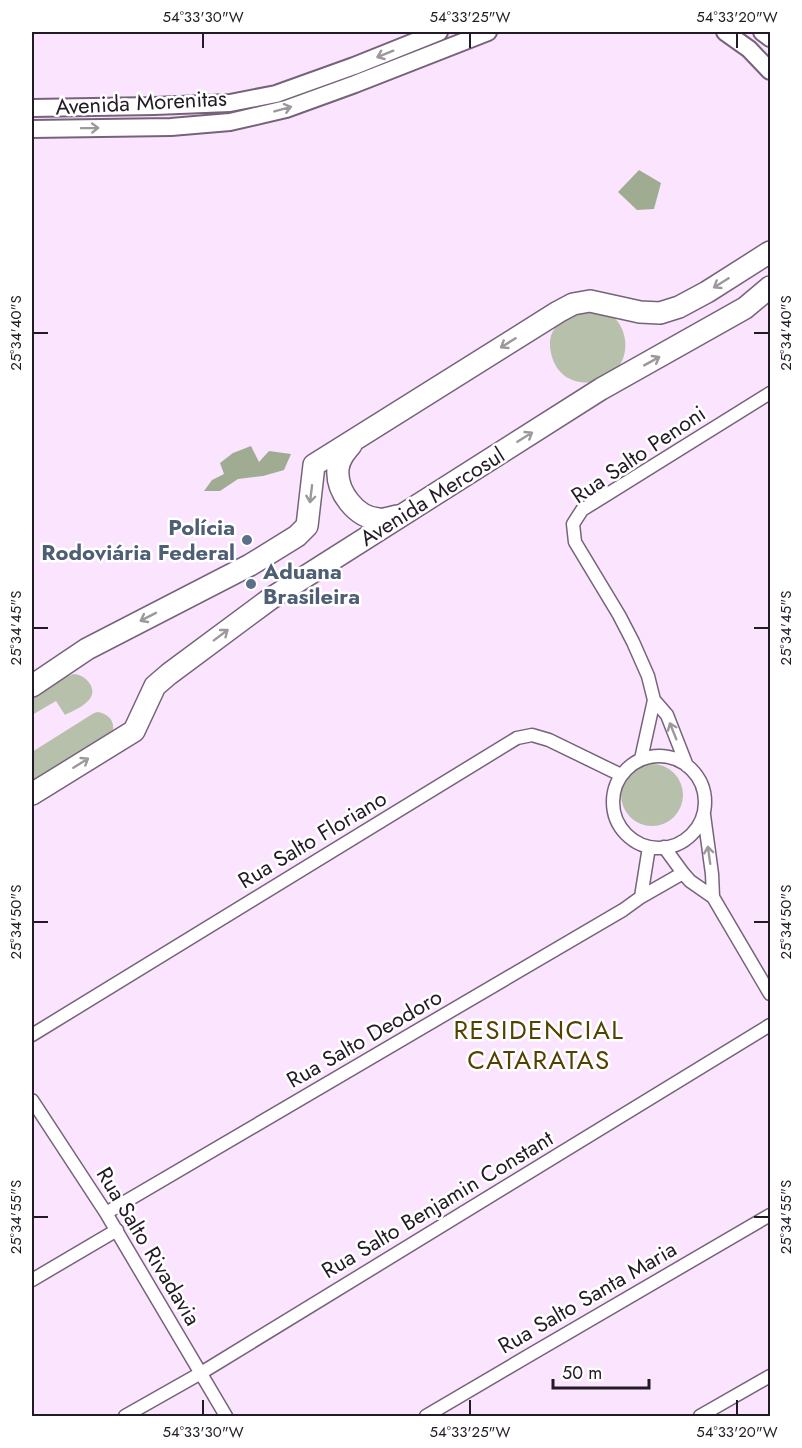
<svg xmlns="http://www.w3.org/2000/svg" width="802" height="1448" font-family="Jost,sans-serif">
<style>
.green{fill:#b7c0aa}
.forest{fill:#a0ac91}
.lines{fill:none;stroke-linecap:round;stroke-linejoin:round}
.street-casing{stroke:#76637a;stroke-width:15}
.secondary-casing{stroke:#76637a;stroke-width:20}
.highway-casing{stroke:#76637a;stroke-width:24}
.street{stroke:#fff;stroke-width:12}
.secondary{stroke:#fff;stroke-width:16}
.highway{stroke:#fff;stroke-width:21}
.oneway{stroke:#9c989c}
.ticks{fill:none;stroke:#221a24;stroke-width:2}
.service-dot{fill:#5c6f8a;stroke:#fff;stroke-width:2}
.labels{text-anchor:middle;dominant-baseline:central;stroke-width:5;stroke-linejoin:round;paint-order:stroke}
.street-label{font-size:22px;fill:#221a24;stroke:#fff}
.service-label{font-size:22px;font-weight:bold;fill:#4e5e75;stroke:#fff;text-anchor:end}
.quarter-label{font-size:26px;letter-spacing:1.5px;fill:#544100;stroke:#fff}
.neatline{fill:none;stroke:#221a24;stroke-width:2}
.ticks-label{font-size:15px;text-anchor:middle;fill:#221a24}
</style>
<rect width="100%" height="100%" fill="#fae4fe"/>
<path class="green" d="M577,309c9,2 29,3 36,8 7,5 11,15 12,23 6,46 -64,61 -74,13 -5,-23 9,-32 26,-44z
M74,674c13,1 26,17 13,28 -6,6 -15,9 -22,13l-9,-14 -24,14v-17l36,-22z
M98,712c12,2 19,12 13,23l-79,49v-32l62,-39z
M621 795a31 31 0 1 1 62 0a31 31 0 1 1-62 0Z"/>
<path class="forest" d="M639,170l22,13 -7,26 -17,1 -19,-18z
M251,446l8,16 10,-11 22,3 -7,16 -21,6 -25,3 -18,12h-16l8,-11 12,-6 -4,-11 13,-10z"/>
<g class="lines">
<g class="street-casing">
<path id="street" d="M613 802a46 46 0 1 1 92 0a46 46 0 1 1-92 0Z
M641,759l13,-59
M687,766l-20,-51 -13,-15 -6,-24 -15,-34 -14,-27 -44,-73 -2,-18 9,-14 188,-117
M704,815l8,59 1,23
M664,847l19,26 7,8 23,16 57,97
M641,897l8,-50
M32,1035l485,-297 15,-3 17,5 72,35
M32,1100l74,113 120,203
M106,1213l517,-303 18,-13 42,-24
M32,1280l85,-50
M125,1416l76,-43 569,-348
M426,1416l102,-60 242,-141
M700,1416l70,-40"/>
</g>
<g class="secondary-casing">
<path id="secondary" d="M725,32l24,17 21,22
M762,32l8,6
M32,108l122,-2 76,-3 46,-9 78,-28 85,-34
M32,129l139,-2 59,-5 56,-13 69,-25 133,-52"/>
</g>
<g class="highway-casing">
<path id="highway" d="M351,445c-6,7 -12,14 -13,24 -2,22 18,49 41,50 5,1 13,-2 18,-3
M32,686l55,-37 163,-84 47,-29 10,-10 7,-61 244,-153 15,-8 17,-3 50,11 20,1 19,-6 28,-15 63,-40
M32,794l102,-63 21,-45 14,-12 101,-75 331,-210 144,-81 25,-21"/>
</g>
<use href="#street" class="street"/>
<use href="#secondary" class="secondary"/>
<use href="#highway" class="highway"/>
</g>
<defs><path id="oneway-shaft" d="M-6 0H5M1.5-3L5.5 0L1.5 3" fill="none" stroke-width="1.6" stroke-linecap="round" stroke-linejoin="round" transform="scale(1.5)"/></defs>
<g class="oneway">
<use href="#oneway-shaft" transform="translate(385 54) rotate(158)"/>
<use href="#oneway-shaft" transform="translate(283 109) rotate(-15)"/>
<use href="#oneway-shaft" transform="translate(90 128) rotate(-1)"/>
<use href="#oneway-shaft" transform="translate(721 283) rotate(148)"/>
<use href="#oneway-shaft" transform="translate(508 343) rotate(148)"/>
<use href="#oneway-shaft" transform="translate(652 361) rotate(-29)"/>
<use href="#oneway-shaft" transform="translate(525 437) rotate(-32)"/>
<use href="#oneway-shaft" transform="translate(311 494) rotate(97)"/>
<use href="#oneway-shaft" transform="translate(148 617) rotate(153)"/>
<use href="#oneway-shaft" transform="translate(221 635) rotate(-37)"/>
<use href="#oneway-shaft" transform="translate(673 731) rotate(-112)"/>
<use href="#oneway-shaft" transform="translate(81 763) rotate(-32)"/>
<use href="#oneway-shaft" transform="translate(709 855) rotate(-98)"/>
</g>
<path class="ticks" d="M203,33v15M470,33v15M737,33v15M33,333h15M754,333h15M33,628h15M754,628h15M33,922h15M754,922h15M33,1217h15M754,1217h15M203,1400v15M470,1400v15M737,1400v15"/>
<g class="service-dot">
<circle cx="247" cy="540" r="6"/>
<circle cx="251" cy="584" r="6"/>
</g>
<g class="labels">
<g class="street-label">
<text transform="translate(141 102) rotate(-3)">Avenida Morenitas</text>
<text transform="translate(638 454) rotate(-34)">Rua Salto Penoni</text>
<text transform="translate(432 496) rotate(-32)">Avenida Mercosul</text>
<text transform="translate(312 839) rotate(-31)">Rua Salto Floriano</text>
<text transform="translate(364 1038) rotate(-30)">Rua Salto Deodoro</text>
<text transform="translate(437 1204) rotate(-31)">Rua Salto Benjamin Constant</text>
<text transform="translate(149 1246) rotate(59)">Rua Salto Rivadavia</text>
<text transform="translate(587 1297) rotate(-30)">Rua Salto Santa Maria</text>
</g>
<g class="service-label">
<text x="235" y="527">Polícia<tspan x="235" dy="25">Rodoviária Federal</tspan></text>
<text x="263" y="571" text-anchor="start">Aduana<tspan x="263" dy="25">Brasileira</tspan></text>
</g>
<g class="quarter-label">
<text x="539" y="1030">RESIDENCIAL<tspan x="539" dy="30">CATARATAS</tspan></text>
</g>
</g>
<rect width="802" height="1448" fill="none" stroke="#ffffff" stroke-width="66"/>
<path d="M553 1379v9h96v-9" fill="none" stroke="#221a24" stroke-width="3"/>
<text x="562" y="1379" font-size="18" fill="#221a24" stroke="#ffffff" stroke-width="4.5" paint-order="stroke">50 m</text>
<rect x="33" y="33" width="736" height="1382" class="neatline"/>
<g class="ticks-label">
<text x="203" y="22">54°33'30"W</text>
<text x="470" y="22">54°33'25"W</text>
<text x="737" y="22">54°33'20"W</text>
<text transform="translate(16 333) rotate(-90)" y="5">25°34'40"S</text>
<text transform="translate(786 333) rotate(-90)" y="5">25°34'40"S</text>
<text transform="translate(16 628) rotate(-90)" y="5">25°34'45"S</text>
<text transform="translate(786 628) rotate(-90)" y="5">25°34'45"S</text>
<text transform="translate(16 922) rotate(-90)" y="5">25°34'50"S</text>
<text transform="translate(786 922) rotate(-90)" y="5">25°34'50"S</text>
<text transform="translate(16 1217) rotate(-90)" y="5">25°34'55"S</text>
<text transform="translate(786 1217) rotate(-90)" y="5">25°34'55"S</text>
<text x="203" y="1437">54°33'30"W</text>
<text x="470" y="1437">54°33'25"W</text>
<text x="737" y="1437">54°33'20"W</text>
</g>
</svg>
